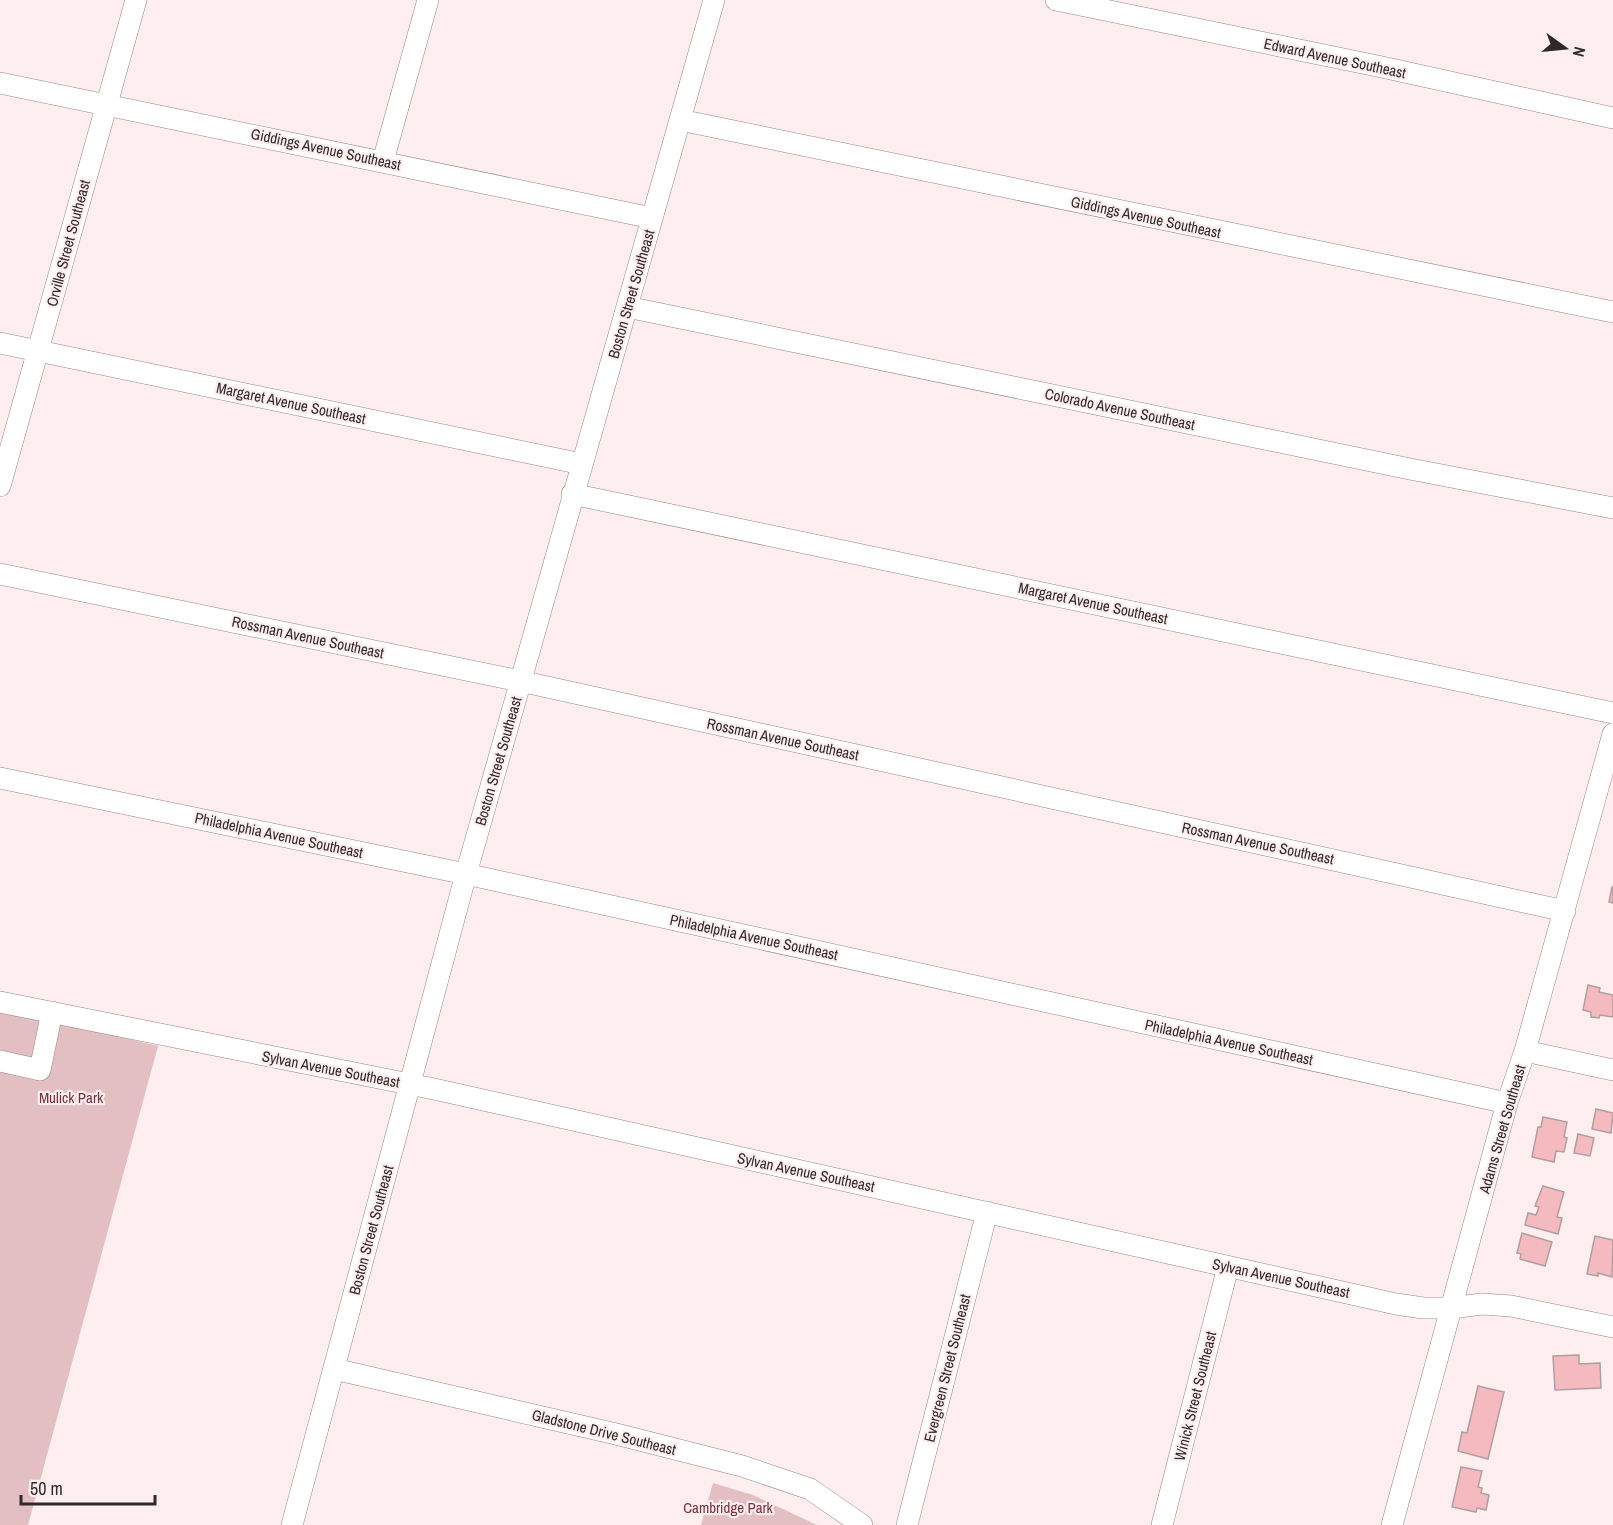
<svg xmlns="http://www.w3.org/2000/svg" width="1613" height="1525" font-family="'Archivo Narrow',sans-serif">
<style>
.green{fill:#e3bfc1}
.building{fill:#f5babf;stroke:#b19ea0;stroke-width:1.5}
.lines{fill:none;stroke-linecap:round;stroke-linejoin:round}
.minor-casing{stroke:#978586;stroke-width:22}
.minor{stroke:#fff;stroke-width:21}
.labels{text-anchor:middle;dominant-baseline:central;stroke-width:4.5;stroke-linejoin:round;paint-order:stroke}
.street-label{font-size:15px;fill:#302929;stroke:#feeeef}
.park-label{font-size:15px;fill:#76313c;stroke:#feeeef}
</style>
<rect width="100%" height="100%" fill="#feeeef"/>
<path class="green" d="M0,1008l158,38 -130,479h-28z
M713,1483l40,12 64,30h-116z"/>
<path class="building" d="M1612,887h1v16l-4,-1z
M1588,985l12,3 -1,4 14,3v22l-13,-2 -1,3 -8,-1v-5l-8,-2z
M1596,1109l17,4 -2,20 -19,-4z
M1543,1117l24,5 -3,15 3,1 -3,14 -8,-1 -2,11 -22,-5 6,-30h3z
M1578,1134l16,4 -4,18 -16,-3z
M1543,1186l21,6 -7,25 5,1 -4,16 -33,-9 3,-12 8,2 3,-8 -4,-1z
M1522,1233l30,9 -7,24 -25,-7 1,-5 -4,-1z
M1595,1236l18,4 -1,37 -14,-4v3l-11,-2z
M1579,1355v9l21,-1 1,25 -46,2 -2,-34z
M1478,1386l26,6 -16,67 -30,-8 4,-19 5,1z
M1461,1467l21,4 -4,16 4,1 -1,5 8,2 -3,15 -9,-2 -1,4 -24,-5z"/>
<g class="lines">
<g class="minor-casing">
<path id="minor" d="M1056,0l326,67 231,51
M0,83l652,135
M680,120l933,192
M383,161l45,-161
M627,307l783,162 203,39
M0,343l582,121
M0,486l136,-486
M572,494l1041,219
M0,574l520,107 1045,230
M0,778l466,96 1041,229
M0,1002l434,87 962,215 27,4h28l31,-4 29,2 102,21
M1525,1051l88,19
M0,1061l40,9 12,-58
M334,1369l282,65 126,32 68,23 52,36
M292,1525l174,-651 248,-874
M907,1525l80,-313
M1162,1525l66,-258
M1392,1525l115,-422 18,-52 88,-317"/>
</g>
<use href="#minor" class="minor"/>
</g>
<g class="labels">
<g class="street-label">
<text transform="translate(1335 58) rotate(12)">Edward Avenue Southeast</text>
<text transform="translate(326 149) rotate(12)">Giddings Avenue Southeast</text>
<text transform="translate(1146 217) rotate(12)">Giddings Avenue Southeast</text>
<text transform="translate(68 243) rotate(-75)">Orville Street Southeast</text>
<text transform="translate(631 294) rotate(-74)">Boston Street Southeast</text>
<text transform="translate(291 403) rotate(12)">Margaret Avenue Southeast</text>
<text transform="translate(1120 409) rotate(12)">Colorado Avenue Southeast</text>
<text transform="translate(1093 603) rotate(12)">Margaret Avenue Southeast</text>
<text transform="translate(308 637) rotate(12)">Rossman Avenue Southeast</text>
<text transform="translate(783 739) rotate(12)">Rossman Avenue Southeast</text>
<text transform="translate(498 761) rotate(-74)">Boston Street Southeast</text>
<text transform="translate(279 835) rotate(12)">Philadelphia Avenue Southeast</text>
<text transform="translate(1258 843) rotate(12)">Rossman Avenue Southeast</text>
<text transform="translate(754 937) rotate(12)">Philadelphia Avenue Southeast</text>
<text transform="translate(1229 1042) rotate(12)">Philadelphia Avenue Southeast</text>
<text transform="translate(331 1069) rotate(11)">Sylvan Avenue Southeast</text>
<text transform="translate(1502 1129) rotate(-74)">Adams Street Southeast</text>
<text transform="translate(806 1172) rotate(12)">Sylvan Avenue Southeast</text>
<text transform="translate(371 1230) rotate(-75)">Boston Street Southeast</text>
<text transform="translate(1281 1278) rotate(12)">Sylvan Avenue Southeast</text>
<text transform="translate(947 1368) rotate(-76)">Evergreen Street Southeast</text>
<text transform="translate(1195 1396) rotate(-76)">Winick Street Southeast</text>
<text transform="translate(604 1432) rotate(14)">Gladstone Drive Southeast</text>
</g>
<g class="park-label">
<text x="71" y="1097">Mulick Park</text>
<text x="728" y="1507">Cambridge Park</text>
</g>
</g>
<g transform="translate(1565 48) rotate(105)" stroke="#feeeef" stroke-width="4.5" paint-order="stroke">
<path d="M0-4.5L10 22L0 15L-10 22Z" fill="#302929"/>
<text y="-9" font-size="16" font-weight="bold" text-anchor="middle" fill="#302929">N</text>
</g>
<path d="M21 1495v9h134v-9" fill="none" stroke="#302929" stroke-width="3"/>
<text x="30" y="1495" font-size="18" fill="#302929" stroke="#feeeef" stroke-width="4.5" paint-order="stroke">50 m</text>
</svg>
